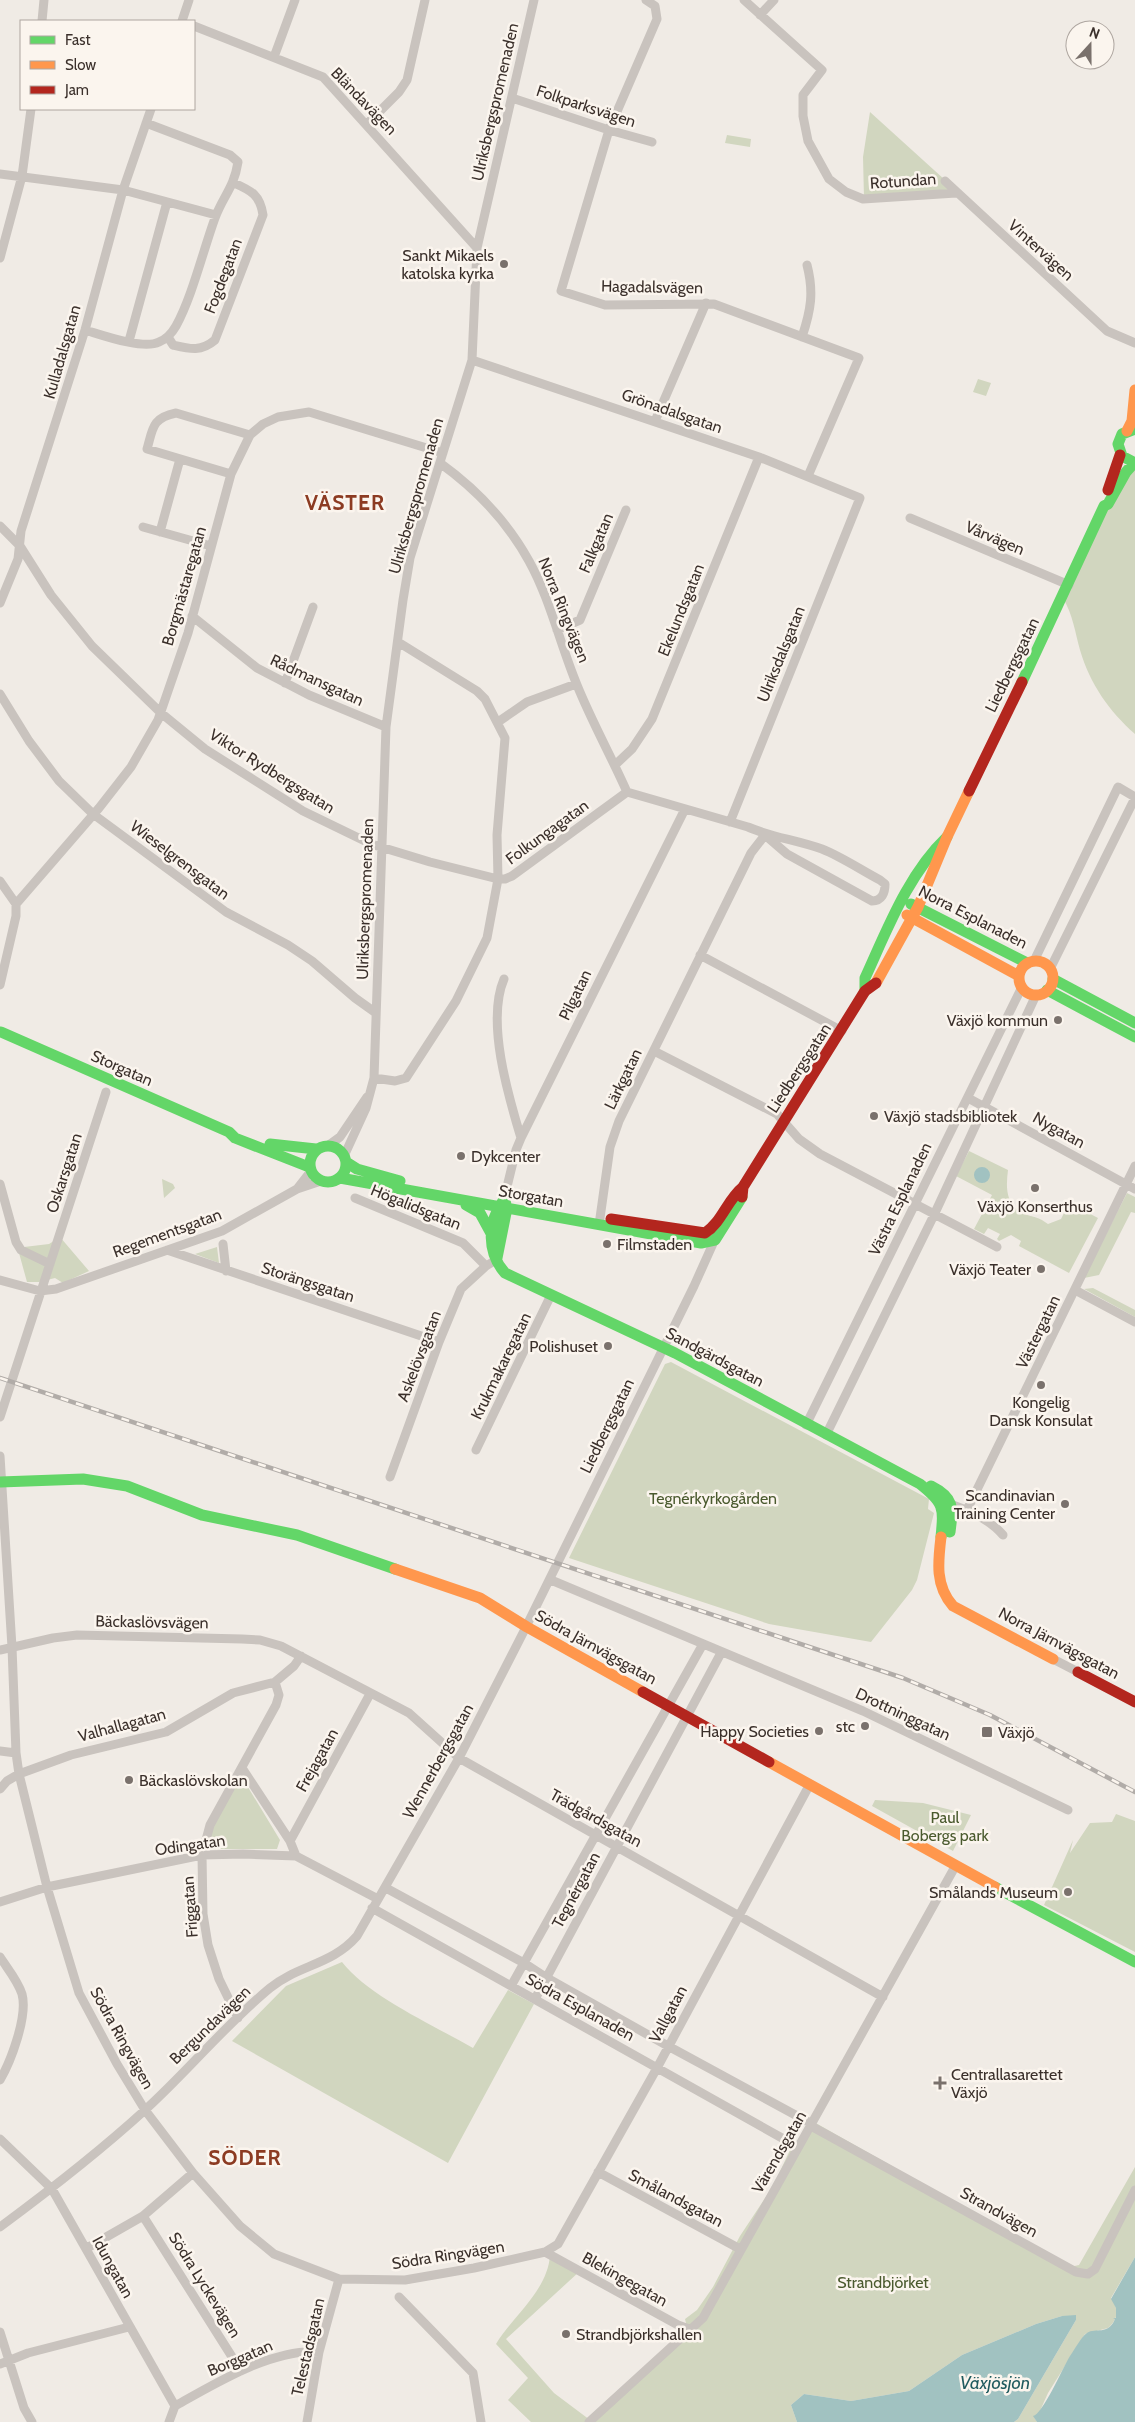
<svg xmlns="http://www.w3.org/2000/svg" width="1135" height="2422" font-family="Cabin,sans-serif">
<style>
.green{fill:#d1d6bf}
.water{fill:#a1c2c1}
.lines{fill:none;stroke-linecap:round;stroke-linejoin:round}
.street{stroke:#c9c3be;stroke-width:9}
.fast{stroke:#63d668;stroke-width:11}
.slow{stroke:#ff974d;stroke-width:11}
.jam{stroke:#b3261e;stroke-width:11}
.rail-casing{stroke:#b1aca8;stroke-width:4.5}
.rail{stroke:#fbf5ee;stroke-width:2.5;stroke-dasharray:8;stroke-linecap:butt}
.poi-dot{fill:#7a716c;stroke:#fbf5ee;stroke-width:2}
.labels{text-anchor:middle;dominant-baseline:central;stroke-width:5;stroke-linejoin:round;paint-order:stroke}
.street-label{font-size:16px;fill:#3b302b;stroke:#fbf5ee}
.poi-label{font-size:16px;fill:#3b302b;stroke:#fbf5ee;text-anchor:end}
.park-label{font-size:16px;fill:#4a5a2e;stroke:#fbf5ee}
.water-label{font-size:18px;font-style:italic;fill:#1f5a5e;stroke:#fbf5ee}
.district-label{font-size:21px;font-weight:bold;letter-spacing:1px;fill:#8c3b22;stroke:#fbf5ee}
</style>
<rect width="100%" height="100%" fill="#f0ebe5"/>
<path class="green" d="M870,112l75,68 10,12 -91,6 -1,-41z
M727,135l24,4 -1,8 -25,-4z
M978,379l13,4 -5,13 -13,-4z
M1135,463v271c-26,-23 -45,-50 -55,-84 -5,-18 -7,-35 -17,-52l21,-50z
M969,1151l39,19c-2,16 -3,34 14,43 11,5 14,2 26,11l13,-5 8,-16 29,15 -29,55 -50,-27 2,-5 -10,-6 -12,6 -2,-2 3,-5 -12,-6 -4,6 -10,-5 18,-34 -36,-19z
M162,1179l11,5 2,4 -11,10z
M1127,1193l8,4v16l-4,-1 -32,63 -15,3z
M60,1237l29,34 -26,12 -8,-5 -16,4h-12l-8,-29 5,-6 25,-3z
M217,1247l2,16 -24,-9z
M1093,1288l42,22v7l-51,-28z
M671,1362l258,137 -1,10 6,4 -17,67 -5,10 -41,52 -102,-18 -200,-66 96,-194z
M240,1774l40,66 -3,9h-66l-5,-8z
M875,1800l48,3 48,12 -18,36 -81,-45z
M1116,1814l19,7v131l-91,-47 29,-65 -3,13 20,-30 22,-1z
M342,1962c26,34 93,64 131,86l35,-58 26,14 -86,159 -216,-122 54,-55z
M814,2122l256,145 9,-2 56,-98v90l-24,41c9,12 7,21 -3,30l-23,6 -37,59 -9,20 -5,4 3,5h-23l4,-3 58,-99 -14,-4 -26,8 -74,31 -53,36 -58,10 -47,-7 -13,11 6,17h-266l-23,-22 20,-22 -32,-34c17,-28 52,-54 54,-89l30,16 -74,68 48,54 36,27 98,-89 -3,-12 12,-9 16,-23 27,-51 33,-50 19,-40z"/>
<path class="water" d="M974 1175a8 8 0 1 1 16 0a8 8 0 1 1-16 0Z
M1135,2257v165h-98l-4,-6c10,-2 29,-47 37,-60 5,-7 11,-19 17,-23 9,-6 21,3 28,-14l-2,-1h3v-10l-5,-9z
M1076,2315v5l-58,99 -4,3h-217l-6,-17 13,-11 47,7 58,-10 53,-36 74,-31 26,-8z"/>
<g class="lines">
<path class="street" d="M646,0l9,6 2,13 -48,111 -48,161 44,14 109,-1 145,54 -51,118
M744,0l78,70 -19,25v21l5,25 21,38 17,13 17,7 93,-6
M760,15l14,-15
M42,21l2,-21
M182,21l7,-21
M194,26l129,51 154,171
M274,57l21,-57
M512,98l97,32 43,12
M367,124l32,-32 8,-12 18,-80
M0,174l123,16 93,25
M945,181l162,150 28,12
M0,258l22,-82 9,-67
M85,330c17,5 58,20 74,12 8,-3 13,-9 17,-16 16,-29 27,-75 39,-108 8,-22 19,-30 23,-56l-8,-7 -84,-32
M168,337l5,8c17,4 28,7 42,-5l48,-125c-3,-20 -11,-24 -29,-32
M802,337c9,-27 12,-45 5,-72
M129,341l38,-139
M472,360l287,97 101,41 -130,324
M655,421l51,-118
M440,463c36,26 67,58 89,98 21,38 31,83 48,124 15,37 34,71 50,107
M231,474l-84,-25c6,-21 5,-31 29,-36l74,22
M910,518l159,67
M0,526l20,20 31,49 41,51 69,67 44,36 98,62 68,33 59,18 68,17 -1,-44 8,-97 -20,-39 -8,-8 -79,-49
M143,527l68,19
M160,532l20,-73
M0,603l18,-44 3,-28 64,-201 38,-140 28,-81
M192,616l65,52 52,27 77,32
M557,630l23,-10 46,-110
M285,683l28,-76
M0,694l29,47 30,40 34,33 133,98 62,33 24,16 43,37 21,15
M498,722l29,-20 49,-18
M615,765l17,-16 20,-30 107,-262
M0,881l16,23v12l-16,69
M16,904l83,-96 32,-41 27,-47 30,-87 43,-159 19,-39 13,-11 15,-7 31,-5 134,41
M700,955l142,76
M1034,961l84,-174 17,10
M1050,969l85,-171
M504,979c-18,42 4,116 17,159
M654,1051l123,63 22,25 21,15 177,93
M374,1078l21,3 11,-3 50,-77 31,-63 11,-59h7l7,-3 115,-84 121,35c23,10 49,13 74,22 20,8 39,21 58,31l5,4c0,9 -3,17 -13,17l-85,-47 -22,-19
M968,1098l167,91
M329,1145l11,-8 27,-40
M344,1156l22,-48 8,-30 12,-351 17,-127 7,-42 62,-198 5,-112 57,-248
M0,1184l16,58 5,8 29,14
M297,1189l14,-18
M355,1198l108,45 23,23
M504,1199l12,-49 5,-12 164,-329
M599,1225l11,-78 9,-26 132,-268 14,-18
M223,1244l3,27
M167,1250l272,92
M0,1280l40,11 16,-2 166,-58 75,-42 24,-8
M1075,1290l60,32
M0,1417l106,-325
M806,1425l216,-438
M826,1435l108,-220 102,-220
M476,1450l75,-155
M0,1456l12,191 4,106 3,21 28,113 32,106 38,71 28,46 48,63 47,53 34,28 65,25 66,1 69,-12 71,-16 13,-8 99,-176 153,-284
M390,1477l49,-135 22,-53 25,-23 10,-6
M953,1505c18,6 37,15 50,30
M967,1510l168,-344
M551,1580l312,131 205,99
M0,1650l53,-12 24,-3 165,4 18,1 21,6 128,67 50,45 424,239
M1053,1659l25,13
M0,1751l16,2
M242,1768l48,73 6,15
M0,1789l7,-8 12,-7 52,-19 95,-23 67,-39 42,-11 19,-16 7,-10
M290,1841l80,-147
M386,1888l138,75 23,15 121,68 144,78
M0,1902l47,-15 155,-32 41,-1 53,2 82,43
M372,1908l426,239
M0,1957c7,11 18,24 22,37 6,22 -11,67 -22,86
M511,1986l192,-342
M535,1999l186,-346
M238,2018l-19,-39 -11,-34 -5,-31 -1,-59 8,-30 66,-120 3,-10 -4,-13
M811,2126l265,146 12,2 7,-5 40,-79
M0,2139l52,50 123,217 -6,16
M598,2172l142,77
M143,2216l98,155
M0,2227c50,-37 99,-75 145,-117 43,-39 80,-85 125,-122 28,-23 62,-23 87,-52l102,-178 64,-125 171,-347 22,-49
M87,2248l56,-32 50,-43
M545,2252l133,73 14,5
M399,2297l74,76 8,49
M0,2332l24,76 8,14
M0,2364l28,-11 101,-26
M175,2406c39,-22 98,-58 144,-54
M307,2422l12,-70 20,-73
M589,2422l114,-104 253,-453"/>
<path class="fast" d="M1135,429l-13,5 -4,10 4,12 13,7
M1022,682l82,-176 4,-2 18,-32 8,-9
M911,904l116,59
M1053,979l82,44
M1047,990l88,47
M865,991v-13c22,-48 43,-104 82,-141
M1,1032l228,100 6,6 74,29
M270,1144l46,5
M310 1164a18 18 0 1 1 36 0a18 18 0 1 1-36 0Z
M346,1162l11,7 43,12
M340,1178l361,65 14,-3 27,-43
M503,1201c-16,22 -16,52 2,72l170,80 245,131c24,19 24,23 21,53
M466,1205l14,8 12,22
M497,1258l10,-50 -2,-7
M0,1482l83,-3 44,7 75,29 95,20 98,34
M931,1486c24,12 22,22 19,46
M995,1887l140,75"/>
<path class="slow" d="M1127,431l5,-10 3,-31
M907,915l112,61
M1019 978a17 17 0 1 1 34 0a17 17 0 1 1-34 0Z
M876,983l42,-76 29,-70 22,-46
M941,1537c-3,25 -6,49 12,69l100,53
M395,1569l85,29 47,29 116,65
M769,1762l226,125"/>
<path class="jam" d="M1108,490l12,-35
M969,791l53,-109
M742,1197l1,-10 122,-196 11,-8
M611,1219l94,14c17,-11 22,-33 38,-46
M1078,1672l57,30
M643,1692l126,70"/>
<g class="rail-casing">
<path id="rail" d="M0,1378l903,300 87,37 145,77"/>
</g>
<use href="#rail" class="rail"/>
</g>
<g class="poi-dot">
<circle cx="504" cy="264" r="5"/>
<circle cx="1058" cy="1020" r="5"/>
<circle cx="874" cy="1116" r="5"/>
<circle cx="461" cy="1156" r="5"/>
<circle cx="1035" cy="1188" r="5"/>
<circle cx="607" cy="1244" r="5"/>
<circle cx="1041" cy="1269" r="5"/>
<circle cx="608" cy="1346" r="5"/>
<circle cx="1041" cy="1385" r="5"/>
<circle cx="1065" cy="1504" r="5"/>
<circle cx="865" cy="1726" r="5"/>
<circle cx="819" cy="1731" r="5"/>
<rect x="981" y="1726" width="12" height="12" rx="2.5"/>
<circle cx="129" cy="1780" r="5"/>
<circle cx="1068" cy="1892" r="5"/>
<path d="M937.5 2075.5h5v5h5v5h-5v5h-5v-5h-5v-5h5z"/>
<circle cx="566" cy="2334" r="5"/>
</g>
<g class="labels">
<g class="street-label">
<text transform="translate(364 101) rotate(46)">Bländavägen</text>
<text transform="translate(495 102) rotate(-77)">Ulriksbergspromenaden</text>
<text transform="translate(586 106) rotate(18)">Folkparksvägen</text>
<text transform="translate(903 181) rotate(-4)">Rotundan</text>
<text transform="translate(1041 250) rotate(42)">Vintervägen</text>
<text transform="translate(223 276) rotate(-69)">Fogdegatan</text>
<text transform="translate(652 287) rotate(1)">Hagadalsvägen</text>
<text transform="translate(62 352) rotate(-74)">Kulladalsgatan</text>
<text transform="translate(672 411) rotate(19)">Grönadalsgatan</text>
<text transform="translate(416 496) rotate(-74)">Ulriksbergspromenaden</text>
<text transform="translate(995 538) rotate(23)">Vårvägen</text>
<text transform="translate(596 543) rotate(-67)">Falkgatan</text>
<text transform="translate(184 586) rotate(-74)">Borgmästaregatan</text>
<text transform="translate(564 610) rotate(68)">Norra Ringvägen</text>
<text transform="translate(681 610) rotate(-68)">Ekelundsgatan</text>
<text transform="translate(781 654) rotate(-68)">Ulriksdalsgatan</text>
<text transform="translate(1012 665) rotate(-64)">Liedbergsgatan</text>
<text transform="translate(317 680) rotate(25)">Rådmansgatan</text>
<text transform="translate(272 771) rotate(32)">Viktor Rydbergsgatan</text>
<text transform="translate(547 832) rotate(-36)">Folkungagatan</text>
<text transform="translate(180 860) rotate(37)">Wieselgrensgatan</text>
<text transform="translate(365 899) rotate(-88)">Ulriksbergspromenaden</text>
<text transform="translate(973 917) rotate(27)">Norra Esplanaden</text>
<text transform="translate(575 995) rotate(-64)">Pilgatan</text>
<text transform="translate(122 1068) rotate(24)">Storgatan</text>
<text transform="translate(799 1068) rotate(-57)">Liedbergsgatan</text>
<text transform="translate(623 1079) rotate(-64)">Lärkgatan</text>
<text transform="translate(1059 1130) rotate(29)">Nygatan</text>
<text transform="translate(64 1173) rotate(-72)">Oskarsgatan</text>
<text transform="translate(531 1196) rotate(10)">Storgatan</text>
<text transform="translate(900 1199) rotate(-64)">Västra Esplanaden</text>
<text transform="translate(416 1207) rotate(22)">Högalidsgatan</text>
<text transform="translate(167 1233) rotate(-20)">Regementsgatan</text>
<text transform="translate(308 1282) rotate(18)">Storängsgatan</text>
<text transform="translate(1038 1332) rotate(-64)">Västergatan</text>
<text transform="translate(419 1356) rotate(-69)">Askelövsgatan</text>
<text transform="translate(715 1357) rotate(28)">Sandgärdsgatan</text>
<text transform="translate(501 1366) rotate(-64)">Krukmakaregatan</text>
<text transform="translate(607 1426) rotate(-64)">Liedbergsgatan</text>
<text transform="translate(152 1622) rotate(1)">Bäckaslövsvägen</text>
<text transform="translate(1059 1643) rotate(28)">Norra Järnvägsgatan</text>
<text transform="translate(596 1647) rotate(29)">Södra Järnvägsgatan</text>
<text transform="translate(903 1714) rotate(25)">Drottninggatan</text>
<text transform="translate(122 1725) rotate(-15)">Valhallagatan</text>
<text transform="translate(317 1760) rotate(-61)">Frejagatan</text>
<text transform="translate(438 1761) rotate(-61)">Wennerbergsgatan</text>
<text transform="translate(596 1818) rotate(29)">Trädgårdsgatan</text>
<text transform="translate(190 1845) rotate(-8)">Odingatan</text>
<text transform="translate(576 1890) rotate(-62)">Tegnérgatan</text>
<text transform="translate(190 1907) rotate(-94)">Friggatan</text>
<text transform="translate(580 2007) rotate(29)">Södra Esplanaden</text>
<text transform="translate(668 2014) rotate(-62)">Vallgatan</text>
<text transform="translate(210 2025) rotate(-44)">Bergundavägen</text>
<text transform="translate(122 2038) rotate(61)">Södra Ringvägen</text>
<text transform="translate(779 2152) rotate(-60)">Värendsgatan</text>
<text transform="translate(676 2198) rotate(28)">Smålandsgatan</text>
<text transform="translate(999 2212) rotate(29)">Strandvägen</text>
<text transform="translate(448 2255) rotate(-9)">Södra Ringvägen</text>
<text transform="translate(113 2267) rotate(61)">Idungatan</text>
<text transform="translate(625 2279) rotate(29)">Blekingegatan</text>
<text transform="translate(205 2285) rotate(58)">Södra Lyckevägen</text>
<text transform="translate(308 2347) rotate(-77)">Telestadsgatan</text>
<text transform="translate(240 2358) rotate(-23)">Borggatan</text>
</g>
<g class="poi-label">
<text x="494" y="255">Sankt Mikaels<tspan x="494" dy="18">katolska kyrka</tspan></text>
<text x="1048" y="1020">Växjö kommun</text>
<text x="884" y="1116" text-anchor="start">Växjö stadsbibliotek</text>
<text x="471" y="1156" text-anchor="start">Dykcenter</text>
<text x="1035" y="1206" text-anchor="middle">Växjö Konserthus</text>
<text x="617" y="1244" text-anchor="start">Filmstaden</text>
<text x="1031" y="1269">Växjö Teater</text>
<text x="598" y="1346">Polishuset</text>
<text x="1041" y="1402" text-anchor="middle">Kongelig<tspan x="1041" dy="18">Dansk Konsulat</tspan></text>
<text x="1055" y="1495">Scandinavian<tspan x="1055" dy="18">Training Center</tspan></text>
<text x="855" y="1726">stc</text>
<text x="809" y="1731">Happy Societies</text>
<text x="998" y="1732" text-anchor="start">Växjö</text>
<text x="139" y="1780" text-anchor="start">Bäckaslövskolan</text>
<text x="1058" y="1892">Smålands Museum</text>
<text x="951" y="2074" text-anchor="start">Centrallasarettet<tspan x="951" dy="18">Växjö</tspan></text>
<text x="576" y="2334" text-anchor="start">Strandbjörkshallen</text>
</g>
<g class="park-label">
<text x="713" y="1498">Tegnérkyrkogården</text>
<text x="945" y="1817">Paul<tspan x="945" dy="18">Bobergs park</tspan></text>
<text x="883" y="2282">Strandbjörket</text>
</g>
<g class="water-label">
<text x="995" y="2383">Växjösjön</text>
</g>
<g class="district-label">
<text x="345" y="502">VÄSTER</text>
<text x="245" y="2157">SÖDER</text>
</g>
</g>
<rect x="20" y="20" width="175" height="90" fill="#fbf5ee" stroke="#aea6a0"/>
<rect x="30" y="36" width="25" height="8" fill="#63d668" stroke="#aea6a0"/>
<text x="65" y="45" font-size="15" fill="#3b302b">Fast</text>
<rect x="30" y="61" width="25" height="8" fill="#ff974d" stroke="#aea6a0"/>
<text x="65" y="70" font-size="15" fill="#3b302b">Slow</text>
<rect x="30" y="86" width="25" height="8" fill="#b3261e" stroke="#aea6a0"/>
<text x="65" y="95" font-size="15" fill="#3b302b">Jam</text>
<g transform="translate(1090 45) rotate(21)"><circle r="24" fill="#fbf5ee" stroke="#aea6a0"/>
<path d="M0-4L9 19L0 12L-9 19Z" fill="#7a716c"/>
<text y="-8" font-size="14" font-weight="bold" text-anchor="middle" fill="#3b302b">N</text>
</g>
</svg>
